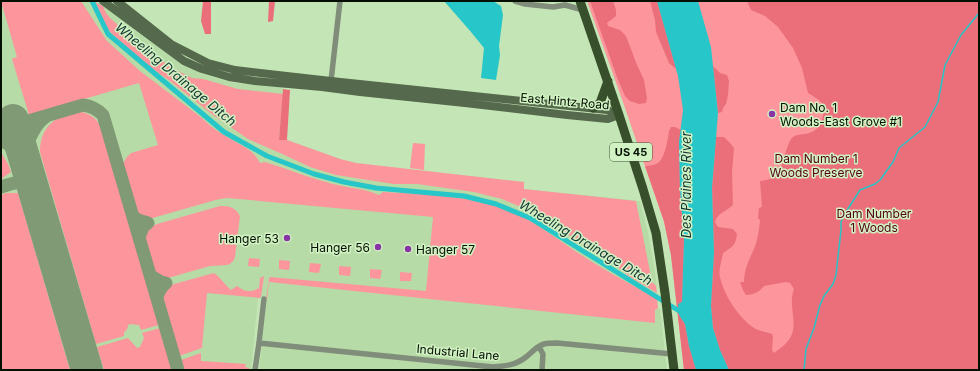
<svg xmlns="http://www.w3.org/2000/svg" width="980" height="371" font-family="Inter,sans-serif">
<style>
.built{fill:#b6dba6}
.green{fill:#fd959c}
.forest{fill:#ea6f7b}
.water{fill:#27c6c8}
.lines{fill:none;stroke-linecap:round;stroke-linejoin:round}
.stream{stroke:#27c6c8;stroke-width:1.5}
.canal{stroke:#27c6c8;stroke-width:5}
.taxiway{stroke:#809a76;stroke-width:13}
.runway{stroke:#809a76;stroke-width:32}
.minor{stroke:#808d7a;stroke-width:5.5}
.secondary{stroke:#55694c;stroke-width:8}
.primary{stroke:#384f2c;stroke-width:9}
.poi-dot{fill:#8735a4;stroke:#d1f2c2;stroke-width:1.5}
.labels{text-anchor:middle;dominant-baseline:central;stroke-width:3;stroke-linejoin:round;paint-order:stroke}
.shield{fill:#d1f2c2;stroke:#42533c;stroke-width:1}
.shield-label{font-size:11px;font-weight:bold;fill:#050f02}
.street-label{font-size:12px;fill:#050f02;stroke:#d1f2c2}
.poi-label{font-size:12px;fill:#050f02;stroke:#d1f2c2;text-anchor:start}
.park-label{font-size:12px;fill:#520215;stroke:#d1f2c2}
.water-label{font-size:13px;font-style:italic;fill:#153434;stroke:#d1f2c2}
</style>
<rect width="100%" height="100%" fill="#c4e5b5"/>
<path class="built" d="M1,1h93l7,3 90,64 16,7 12,4 17,4 47,4 -4,53h8l53,19 16,4 29,4 139,15v7l116,12 8,31 6,34 3,21h-1l2,21 2,1 7,61h-408l8,-70 -9,-2 -7,72h-250z"/>
<path class="green" d="M1,1h80l26,40 33,30 62,47c9,10 22,17 34,24 10,6 19,10 24,21l5,-1c23,7 45,16 68,22 15,4 31,4 46,11l4,-3c39,2 79,3 117,15 33,11 60,35 89,53 22,14 46,26 68,39l1,9 -3,2v13l-386,-41 -2,17h-1l3,-20 1,-2 156,14 7,-74 -205,-19 -8,1 -8,2 -63,18c-6,-1 -9,-3 -12,-8l-14,-47 3,-6 5,-5 27,-8 -19,-62 -110,32 -17,-56 5,-2z
M587,1h392v369h-295l-13,-115 -7,-33 -40,-117z
M95,2l8,4 3,7 4,5 9,8 37,31 17,11 11,6 8,4 11,1 35,10 45,5 -4,46h8l53,19 16,4 168,19v7l112,12 16,81 4,4 1,7 -27,-16 -15,-12 -73,-47 -14,-8 -26,-11 -28,-7 -57,-8h-23l-58,-9 -26,-8 -30,-14 -32,-14 -35,-24 -43,-34 -23,-16 -36,-32 -10,-15z
M81,112c10,2 14,6 20,14l58,199 -18,5 -2,-5 -10,-1 -3,7 -2,1v4l-28,8 -56,-192c0,-26 16,-37 41,-40z
M413,143l12,1 -1,26 -14,-2z
M1,152l7,12 3,8 -10,7z
M6,193h12l52,177h-69v-175z
M220,206c10,0 15,1 20,10l-5,41 -1,3 -4,4 -3,1 -17,1 -42,12h-8l-3,-3 -3,-5 -9,-31c0,-9 5,-12 12,-15z
M249,258l11,1 -1,8 -11,-1z
M279,260l11,1 -1,9 -10,-1z
M310,263l11,1 -2,9 -10,-1z
M339,266l12,1 -1,9 -11,-1z
M370,269l12,1 -2,9 -10,-1z
M400,272l12,1 -1,8h-11z
M214,273c7,5 11,12 17,17l6,-4c8,6 13,7 22,2l1,-10 4,-2 -3,21h-1v1l-53,-5 -5,55 -23,8 -17,-60 1,-6 6,-4 5,-2z
M160,328l13,42h-69l-7,-23 31,-9 9,10 3,-1 4,-9 -2,-5z
M201,353v8l45,3 -1,3 4,1v2h-65l-3,-10z"/>
<path class="forest" d="M203,1h8v33h-6l-4,-13z
M269,1h6l-2,20 -5,1z
M590,1h23l3,9v6l-9,7 1,3 12,4 6,6 11,29 7,15 3,18 -1,5 -7,1 -9,-3 -5,-5 -7,-16z
M650,1h7l19,68 -7,-6 -13,-31 -1,-12z
M747,1h232v369h-250l-9,-20 -7,-22 -2,-22 3,-54 -2,-64 4,-51h8l6,6 4,5 -2,24 1,33c-6,6 -16,8 -18,17l3,5 15,2 4,5c-1,11 -5,13 -14,19 -1,7 -5,17 -3,24 4,18 18,40 34,51 5,3 12,4 18,6l1,3 -1,13 2,3c7,-5 15,-11 18,-19 4,-11 -1,-24 0,-35 0,-3 1,-7 2,-10l-4,-6 -4,-1 -22,4c-4,6 -12,9 -18,9l-3,-5 -3,-8h4c0,-12 5,-22 10,-33 4,-10 5,-19 6,-29l-2,-2 1,-10 3,-1 -2,-26c7,-1 13,-2 19,-7 3,-8 8,-29 12,-35 4,-5 9,-4 14,-5 10,-1 17,-9 18,-18 3,-14 -4,-16 -15,-23l-6,-25 -9,-20 -15,-21 -13,-11 -14,-6z
M713,66l7,7 7,2 2,6 -1,14 -2,9 -3,4 -1,4 -4,1z
M283,89l7,1 -3,50h-8z
M671,127h4l6,3 -2,12 1,48 4,50 -2,62 -4,2 1,11 6,9 4,22 7,24h-12l-13,-115 -7,-34 -19,-55c4,0 10,-1 13,-3 7,-5 10,-24 11,-32z"/>
<path class="water" d="M444,1h49l8,5 2,9 -4,31 1,9 -4,25 -15,-2 3,-30 -13,-16z
M657,1h41l13,46 7,66 -3,38 -3,37 2,64 -3,54 2,22 7,22 9,20h-33l-7,-24 -4,-22 -6,-9 -1,-11 4,-2 2,-62 -4,-50 -1,-48 4,-32 -5,-34z"/>
<g class="lines">
<path class="stream" d="M804,370l2,-21 8,-21 6,-23 4,-9 9,-12 3,-9 5,-45v-8l3,-7 16,-25 15,-6 5,-4 13,-18 6,-14 26,-21 13,-25 7,-37 16,-30 18,-22"/>
<path class="canal" d="M92,1l16,33 116,98 43,24 47,18 30,8 32,6 88,8 32,8 34,14 154,96"/>
<path class="taxiway" d="M1,129l82,-24c9,1 14,4 20,10l75,255
M1,140l22,13c6,-13 12,-30 24,-37
M1,187c16,-5 23,-10 34,6
M133,216l5,4 10,3 -5,4 -4,10
M151,276l10,6 5,1c-5,4 -7,8 -9,14"/>
<path class="runway" d="M13,120l74,250"/>
<path class="minor" d="M515,1l10,3 28,3 12,-2 18,5
M331,81l9,-80
M259,343l234,24c13,-1 23,-2 33,-10 6,-5 11,-11 18,-13 4,-1 9,-1 13,-1l115,11
M539,347l4,7 -1,16
M255,370l4,-27 5,-44"/>
<path class="secondary" d="M103,1l81,60 18,8 27,8 26,4 67,6 38,5 105,11 102,12 41,4 11,-4
M117,1l54,43 37,19 27,7 96,11 276,29 12,5"/>
<path class="primary" d="M580,1l39,114 24,74 13,44 9,60 9,77
M593,108l7,-5 8,-22"/>
</g>
<g class="poi-dot">
<circle cx="772" cy="114" r="4"/>
<circle cx="287" cy="238" r="4"/>
<circle cx="378" cy="247" r="4"/>
<circle cx="408" cy="249" r="4"/>
</g>
<g class="labels">
<rect class="shield" x="610" y="143" width="42" height="18" rx="3"/>
<g class="shield-label">
<text x="631" y="152">US 45</text>
</g>
<g class="street-label">
<text transform="translate(565 101) rotate(5)">East Hintz Road</text>
<text transform="translate(458 352) rotate(5)">Industrial Lane</text>
</g>
<g class="poi-label">
<text x="780" y="107">Dam No. 1<tspan x="780" dy="14">Woods-East Grove #1</tspan></text>
<text x="279" y="238" text-anchor="end">Hanger 53</text>
<text x="370" y="247" text-anchor="end">Hanger 56</text>
<text x="416" y="249">Hanger 57</text>
</g>
<g class="park-label">
<text x="816" y="158">Dam Number 1<tspan x="816" dy="14">Woods Preserve</tspan></text>
<text x="874" y="213">Dam Number<tspan x="874" dy="14">1 Woods</tspan></text>
</g>
<g class="water-label">
<text transform="translate(176 74) rotate(40)">Wheeling Drainage Ditch</text>
<text transform="translate(686 185) rotate(-90)">Des Plaines River</text>
<text transform="translate(586 242) rotate(31)">Wheeling Drainage Ditch</text>
</g>
</g>
<rect width="980" height="371" fill="none" stroke="#050f02" stroke-width="4"/>
</svg>
